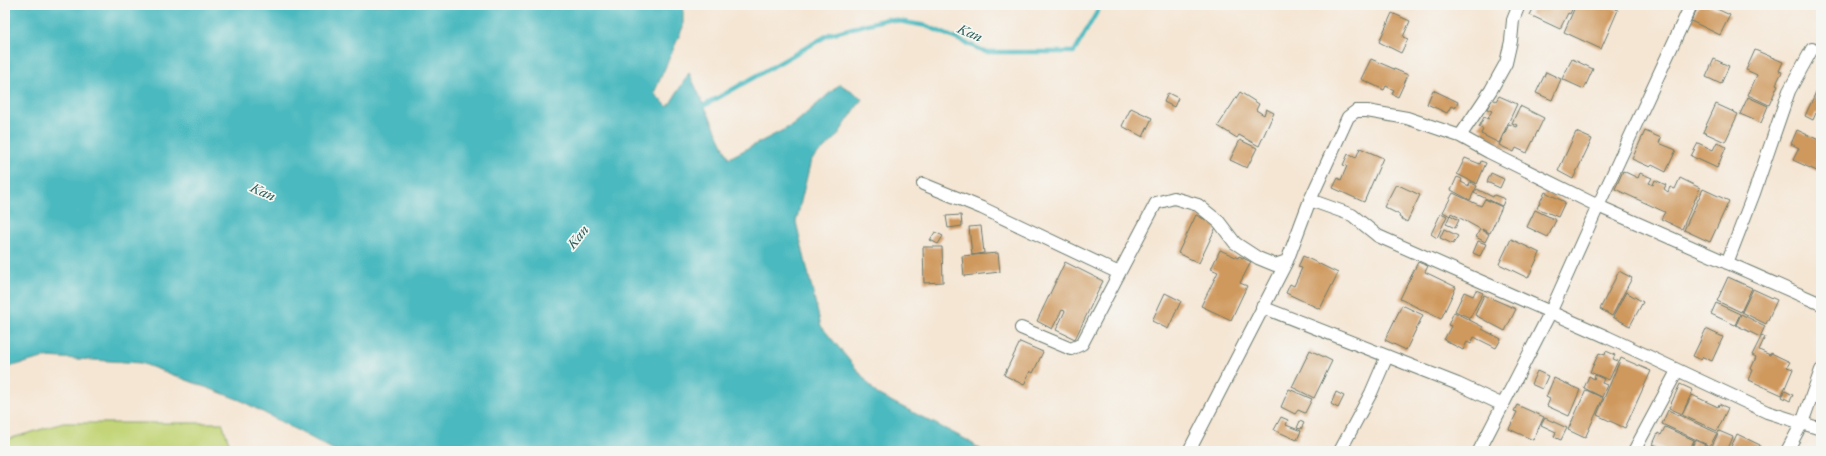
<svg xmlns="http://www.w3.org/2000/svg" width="1826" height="456" font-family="'IM FELL French Canon',serif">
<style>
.green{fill:#c3d578;stroke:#718956}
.water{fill:#4bbac0;stroke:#357c7a}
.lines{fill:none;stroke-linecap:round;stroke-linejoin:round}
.stream{stroke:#4bbac0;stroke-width:4.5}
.building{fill:#cf995d}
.minor-casing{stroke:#6a786c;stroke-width:14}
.minor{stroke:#fff;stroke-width:12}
.labels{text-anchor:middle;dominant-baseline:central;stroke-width:3.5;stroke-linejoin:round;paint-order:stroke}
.water-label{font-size:14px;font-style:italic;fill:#2a5c57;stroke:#f6f6f2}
</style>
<rect width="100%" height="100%" fill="#f6f6f2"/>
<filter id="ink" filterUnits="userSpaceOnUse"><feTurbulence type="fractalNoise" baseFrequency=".025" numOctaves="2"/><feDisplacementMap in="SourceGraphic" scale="8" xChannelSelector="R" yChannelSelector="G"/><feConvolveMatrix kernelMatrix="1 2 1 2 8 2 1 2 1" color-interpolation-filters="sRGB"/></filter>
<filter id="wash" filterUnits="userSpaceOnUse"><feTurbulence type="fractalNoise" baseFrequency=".012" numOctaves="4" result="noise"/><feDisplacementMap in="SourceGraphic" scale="16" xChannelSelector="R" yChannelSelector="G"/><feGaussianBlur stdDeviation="0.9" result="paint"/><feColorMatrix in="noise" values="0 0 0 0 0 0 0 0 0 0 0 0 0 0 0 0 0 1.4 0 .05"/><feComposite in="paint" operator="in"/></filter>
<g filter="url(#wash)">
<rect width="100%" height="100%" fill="#f5e6d4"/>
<path class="green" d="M63,423h159l10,28h-227v-11z"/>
<path class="water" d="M5,5h678v22l-29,66 14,14 21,-34 40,85 64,-33 47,-41 22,15 -27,40 -24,21 -15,62 25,104 56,68 90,46 16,11h-647l-96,-51 -99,-37 -95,-6 -41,11z"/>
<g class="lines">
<path class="stream" d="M700,108l130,-74 57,-15 40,7 59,26h88l27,-47"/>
</g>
<g id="blocks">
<path class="building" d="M1535,5l7,2 1,-2h31l-4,9 -2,-1 -8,16 -30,-14z
M1576,5h31l11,5 -17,39 -37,-17z
M1699,5h9l22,10 -10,20 -29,-14z
M1392,13l18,8 -7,16 5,2 -7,14 -22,-11z
M1755,50l28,12 -4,9 3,1 -6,12 2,1 -9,20 -21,-10 9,-20 -11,-5z
M1371,59l37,16 -10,22 -6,-3 2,-4 -8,-4 -2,4 -23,-11z
M1572,59l21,10 -9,20 -22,-10z
M1714,59l15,7 -8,18 -15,-7z
M1546,72l15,7 -9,21 -16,-7z
M1821,81v34l-5,-2 -3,7 -8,-4z
M1433,90l25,12 -3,6 -4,-2 -4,7 -20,-9z
M1240,92l19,12 -3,6 8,5 2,-6 8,4 -15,33 -20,-11 -2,3 -19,-12z
M1168,93l10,5 -4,9 -10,-5z
M1499,96l18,8 -18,39 -18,-9 2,-5 -4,-2 5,-10 4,2 2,-5 2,-3 -5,-2 5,-10 4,2z
M1748,97l20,9 -7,17 -21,-9z
M1716,104l22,10 -13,28 -22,-10z
M1520,106l24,12 -17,35 -11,-5 -2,4 -15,-7 10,-21 7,3 1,-2 -5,-2z
M1131,108l21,10 -9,19 -21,-11z
M1797,130l24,11v32l-28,-13 6,-12 -8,-4z
M1645,131l16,7 -2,5 17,7 -10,22 -14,-7 -2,2 -18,-8z
M1576,132l16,7 -19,40 -15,-8z
M1240,140l17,8 -10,20 -17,-8z
M1717,142l9,5 -9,21 -26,-12 7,-13 15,7z
M1360,148l23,10 -19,44 -31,-14 5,-10 3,2 6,-14 -4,-1 5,-11 8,4z
M1465,158l15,6 1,-3 5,2 -9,21 -20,-10z
M1623,171l15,7 2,-5 12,5 -3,5 4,2 2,-5 11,5 -2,4 4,3 2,-5 5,2 5,-11 20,10 -18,41 -21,-10 4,-7 -50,-23z
M1491,173l13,6 -4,9 -13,-6z
M1457,177l5,2 -1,3 8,4 1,-4 7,4 -7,14 -19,-10z
M1396,184l24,11 -13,27 -8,-5 1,-2 -16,-8z
M1477,189l16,8 1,-2 11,4 -3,7 -28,-13z
M1703,189l26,12 -19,41 -26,-12z
M1545,192l20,10 -7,15 -21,-9z
M1453,193l28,13 4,-7 17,8 -12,26 -8,-4v1l7,4 -4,8 -9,-5 4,-8 -29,-16 -1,3 -7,-4z
M1535,210l21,10 -8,17 -21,-10z
M1441,213l6,3 -10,22 -6,-4z
M961,215l1,11 -14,2 -2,-12z
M1196,215l21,10 -18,38 -21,-10z
M1450,215l9,5 -4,8 -9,-4z
M981,226l3,27 -12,2 -3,-28z
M1444,229l14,7 -5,8 -13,-6z
M935,232l8,4 -5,8 -8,-4z
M1511,239l29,14 -12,25 -29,-14z
M1478,241l8,3 -6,12 -7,-3z
M923,247h19l1,35 -19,1z
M1220,250l18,8 1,-2 12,6 -11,21 7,3 -16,34 -30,-14 17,-34 -7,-3z
M998,253l2,19 -36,4 -2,-20z
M1303,256l35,17 -18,36 -34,-16 4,-9 4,2 8,-18 -4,-1z
M1065,262l38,19 -28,58 -19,-9 9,-19 -3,-1 -10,19 -15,-8z
M1418,262l10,4 -3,6 31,15 -15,32 -41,-20z
M1619,271l13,7 -20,38 -12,-7z
M1728,277l24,11 -11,24 -24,-11z
M1753,289l24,11 -11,24 -24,-12z
M1476,290l7,3 -13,25 -15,-7 9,-19 9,4z
M1626,292l17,10 -13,24 -17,-9z
M1165,293l16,8 -13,28 -16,-8z
M1484,295l32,14 -11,22 -30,-16z
M1716,303l24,11 -5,11 -24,-11z
M1402,305l21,10 -17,35 -21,-10z
M1454,312l29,15 -1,2 19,10 -5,9 -22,-11 -3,7 -4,-2 -4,8 -19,-10 7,-14 -3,-1z
M1741,314l24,12 -5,11 -24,-12z
M1706,329l17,8 -11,24 -9,-4 -2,3 -8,-4z
M1762,335l3,2 -6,13 11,5 1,-2 19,9 -3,5 6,2 -11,26 -33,-15 4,-10 -2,-1 5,-12 -4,-2z
M1020,342l23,10 -10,21 -3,-2 -6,14 -20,-10z
M1310,350l22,11 -18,37 -22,-11z
M1606,351l9,4 -2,4 5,2 -9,19 -19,-8 9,-19 6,2z
M1621,358l30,13 -26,57 -28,-13z
M1537,371l11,5 -6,13 -11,-5z
M1595,375l9,4 -2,4 5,2 -5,12 -18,-9 5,-12 5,3z
M1554,378l26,12 -11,26 -22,-10 3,-7 -4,-2z
M1680,384l13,6 -11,24 -13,-6z
M1289,389l23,10 -7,14 -7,-3 -3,4 -14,-7z
M1586,390l17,8 -18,40 -17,-8z
M1785,391l8,4 -3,6 -8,-4z
M1336,392l8,4 -6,12 -7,-4z
M1692,395l26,12 1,-3 9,4 -11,23 -35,-16z
M1517,405l27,12 -11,23 -24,-11 8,-17 -3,-1z
M1668,410l49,23 -7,13 -48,-22z
M1281,417l7,3 -2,5 15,6 -4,9 -23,-10z
M1545,418l22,10 -6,12 -7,-3 2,-5 -15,-7z
M1300,421l4,2 -3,6 -4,-1z
M1665,427l29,13 -5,11h-21l-15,-7 5,-11 3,2z
M1719,431l14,6 -6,14h-4l-11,-5z
M1737,434l23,11 -2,6h-29z
M1695,440l15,7 -2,4h-16l2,-3 -2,-1z
M1652,445l13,6h-16z"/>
</g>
</g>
<g filter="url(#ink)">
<use href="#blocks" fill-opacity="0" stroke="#6a786c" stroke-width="1"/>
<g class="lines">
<g class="minor-casing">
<path id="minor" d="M1460,136l31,-46 15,-27 5,-22 2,-21 6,-15
M923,184l59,24 137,65
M1310,200l42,15 26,21 229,101 160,75 54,17
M1727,263l27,-70 35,-102 23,-42
M1262,307l196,77 45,21
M1021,328l50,21 11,-5 74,-141 18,-5 24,7 21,17 16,21 23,15 17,7 12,-4
M1189,451l98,-190 23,-61 38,-83 8,-6h11l40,7 53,18 29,16 109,54 223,98
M1340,451l31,-58 16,-37
M1479,451l71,-138 48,-107 93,-201
M1634,451l43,-80
M1787,451l15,-28 19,-53"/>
</g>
<use href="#minor" class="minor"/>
</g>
</g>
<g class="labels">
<g class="water-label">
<text transform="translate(970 33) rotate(24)">Kan</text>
<text transform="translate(263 192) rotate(25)">Kan</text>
<text transform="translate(578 237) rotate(-51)">Kan</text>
</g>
</g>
<rect width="1826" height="456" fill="none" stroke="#f6f6f2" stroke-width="20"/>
</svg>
